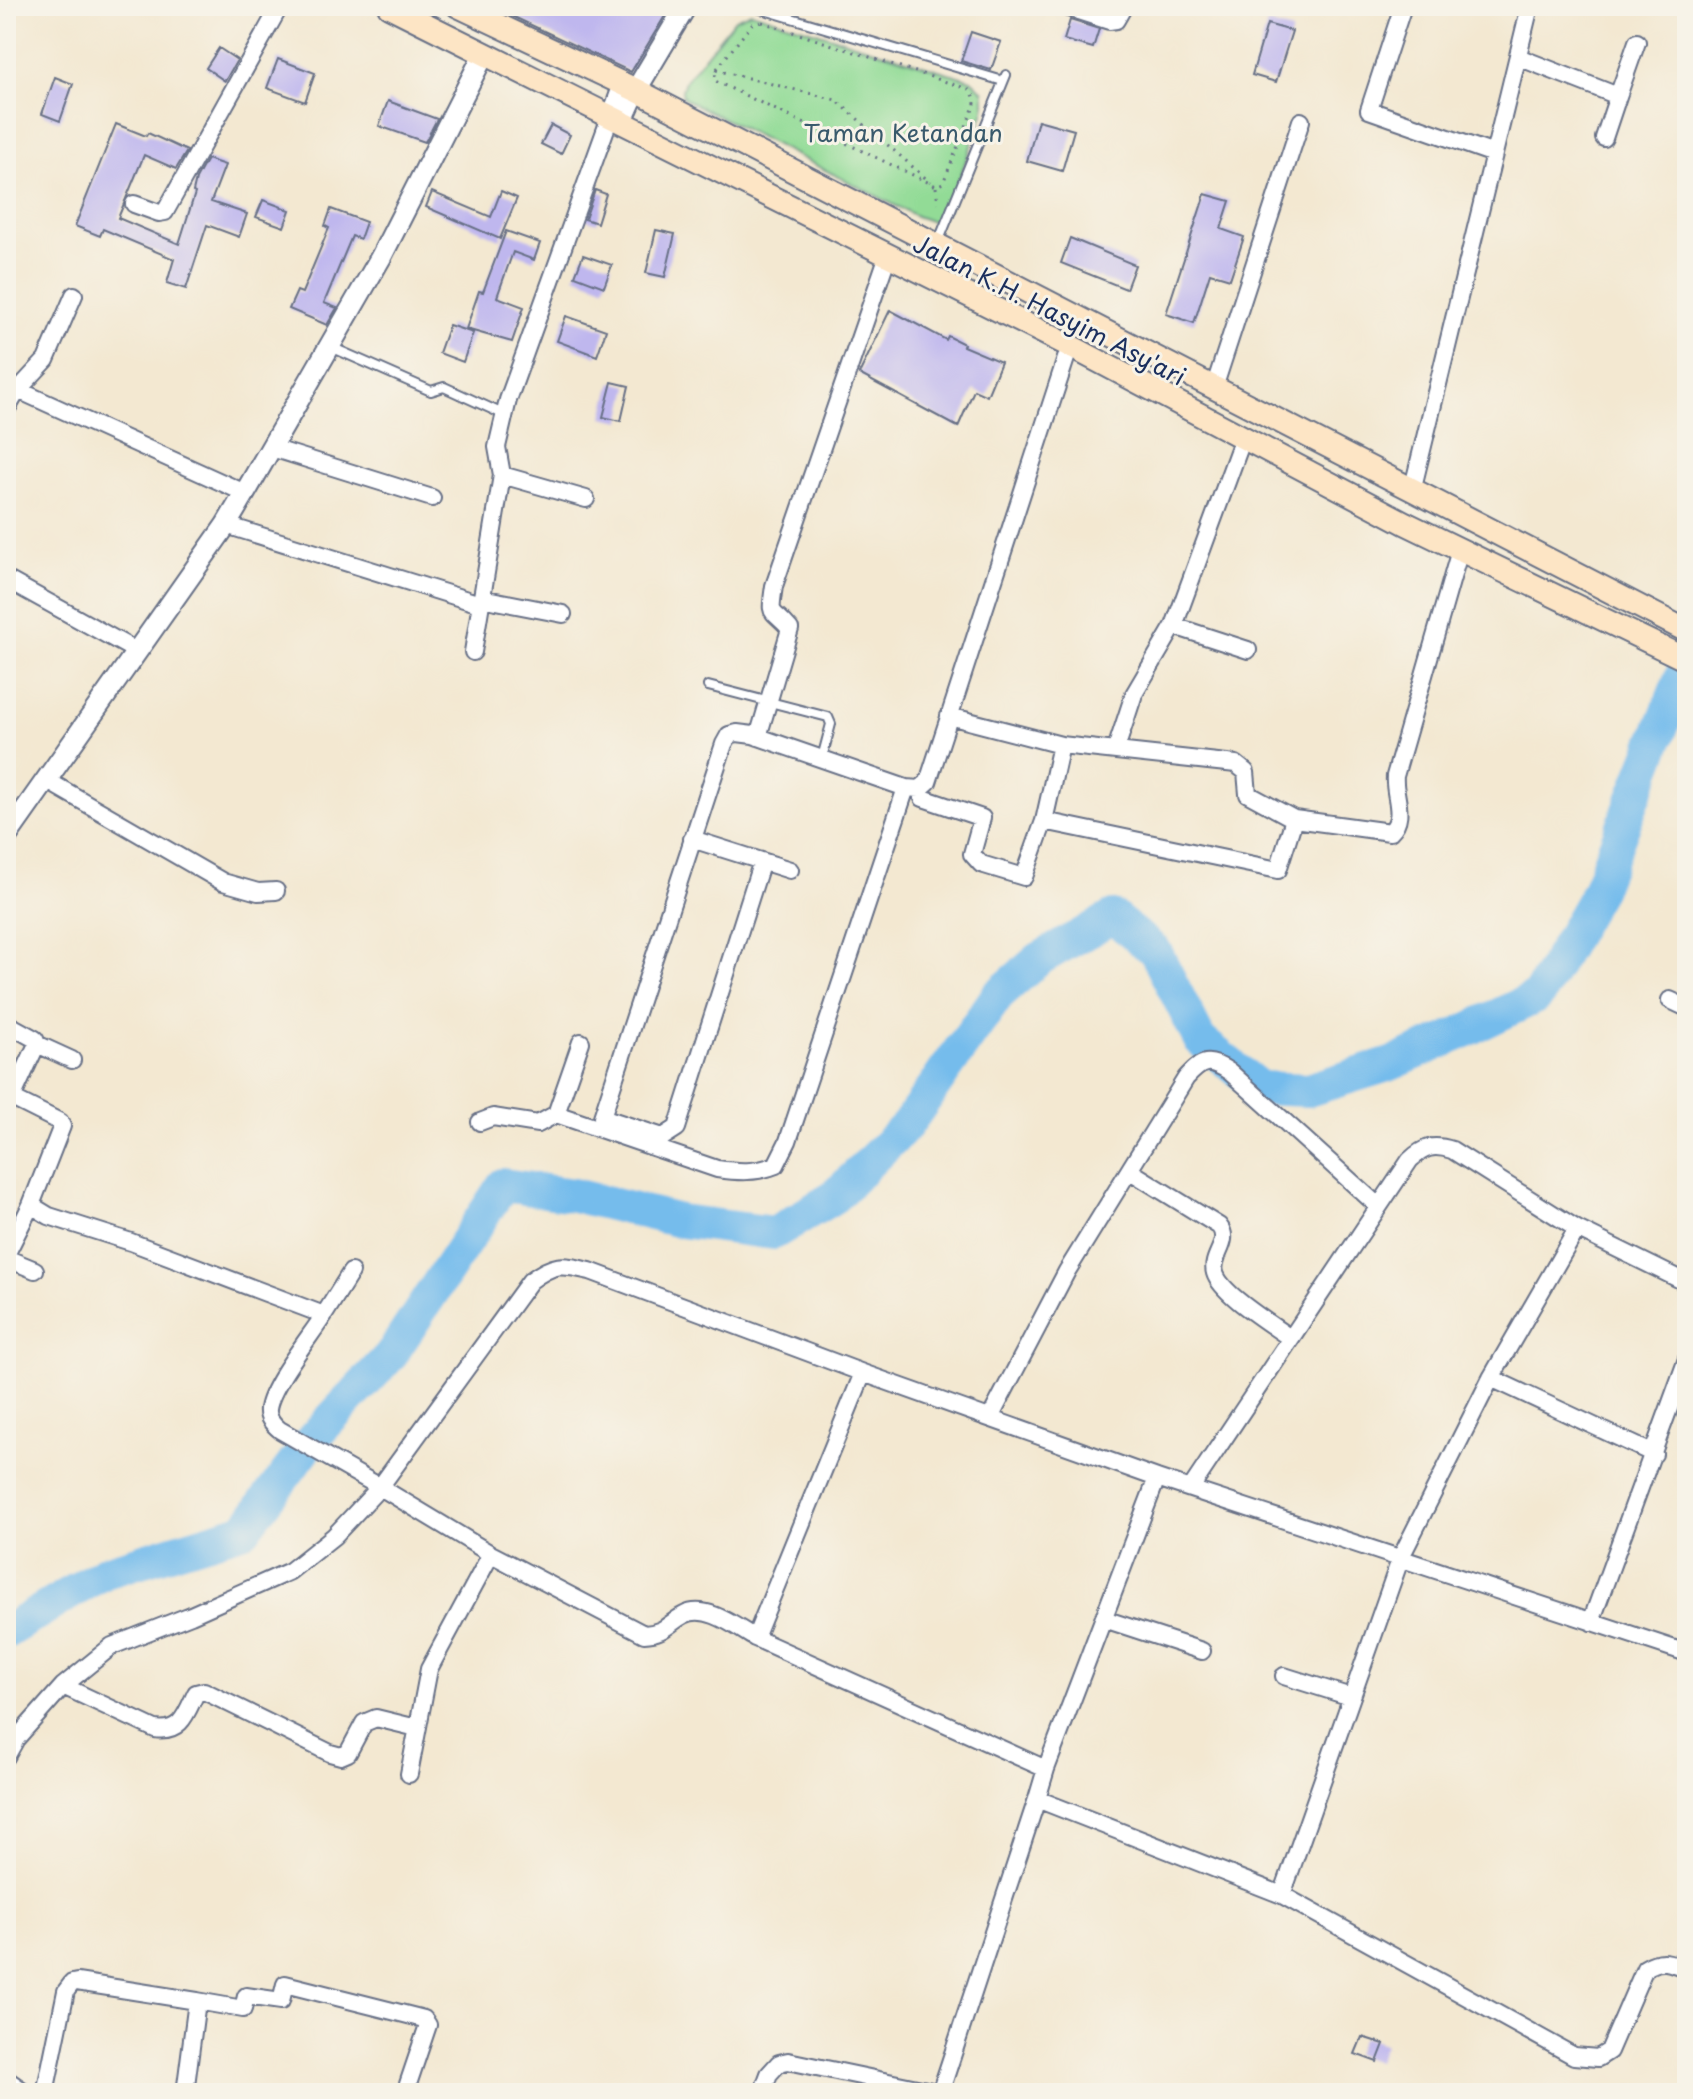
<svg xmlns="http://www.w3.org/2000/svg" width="1693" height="2099" font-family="'Playpen Sans',sans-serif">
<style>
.green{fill:#92db96;stroke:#56857a;stroke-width:2}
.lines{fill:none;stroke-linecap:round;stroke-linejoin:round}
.river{stroke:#74bcec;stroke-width:34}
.building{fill:#bfb7ee}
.service-casing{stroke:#677086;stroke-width:12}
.minor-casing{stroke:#677086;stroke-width:20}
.tertiary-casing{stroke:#677086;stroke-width:24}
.secondary-casing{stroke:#677086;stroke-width:26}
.path{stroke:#677086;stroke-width:3;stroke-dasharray:2 6;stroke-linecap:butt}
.service{stroke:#fff;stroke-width:8}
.minor{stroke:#fff;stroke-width:16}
.tertiary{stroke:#fff;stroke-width:20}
.secondary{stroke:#fde5c5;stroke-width:22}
.labels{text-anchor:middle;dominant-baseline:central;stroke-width:6;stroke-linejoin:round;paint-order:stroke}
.park-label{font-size:24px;fill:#395a6c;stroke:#f7f3e8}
.street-label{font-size:24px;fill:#1b2f5e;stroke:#f7f3e8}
</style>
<rect width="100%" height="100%" fill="#f7f3e8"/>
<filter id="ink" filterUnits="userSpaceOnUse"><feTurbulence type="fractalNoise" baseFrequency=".0125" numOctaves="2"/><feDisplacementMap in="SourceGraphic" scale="16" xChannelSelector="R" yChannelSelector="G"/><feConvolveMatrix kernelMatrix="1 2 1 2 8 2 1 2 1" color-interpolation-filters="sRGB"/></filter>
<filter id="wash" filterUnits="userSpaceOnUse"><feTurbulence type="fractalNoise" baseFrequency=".006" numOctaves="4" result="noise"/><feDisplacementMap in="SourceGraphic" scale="32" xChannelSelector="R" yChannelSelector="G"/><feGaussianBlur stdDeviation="1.8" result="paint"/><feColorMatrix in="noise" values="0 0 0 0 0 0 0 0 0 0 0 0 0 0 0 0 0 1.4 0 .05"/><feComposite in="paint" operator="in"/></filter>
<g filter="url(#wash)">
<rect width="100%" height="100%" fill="#f3e8d1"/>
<path class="green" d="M751,12l220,68 13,12v19l-36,98 -10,11 -8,1 -14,-5 -233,-118 -1,-8 3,-9 50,-62z"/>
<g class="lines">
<path class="river" d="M6,1632l99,-60 140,-43 68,-91 78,-83 112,-170 70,10 107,26 94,12 60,-36 73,-72 91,-130 41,-36 74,-42 42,34 45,89 60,48 48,2 83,-26 64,-28 83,-40 60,-106 89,-228"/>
</g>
<g id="blocks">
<path class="building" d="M491,6h180l-40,66z
M1070,20l29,9 -6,19 -29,-8z
M1267,24l25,7 -16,51 -24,-7z
M971,32l30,10 -10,28 -30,-9z
M219,48l18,12 -12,21 -19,-13z
M278,59l37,14 -10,29 -38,-14z
M55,77l18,7 -13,37 -18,-7z
M388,101l49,18 -12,23 -46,-16z
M1038,120l36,10 -12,41 -35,-10z
M116,124l30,12 2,-3 39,18 -11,18 -32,-14 -26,63 61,26 16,-51 -2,-1 3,-13 11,-20 18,6 -14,37 36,12 -8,23 -32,-12 -21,64 -19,-6 7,-24 -71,-30 -3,7 -25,-10z
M551,125l19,10 -9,19 -20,-10z
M595,190l11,4 -9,29 -12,-4z
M501,191l16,7 -17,41 -74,-32 6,-15 59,25z
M1205,194l25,7 -9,28 23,8 -14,42 -20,-6 -16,50 -28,-9z
M263,200l27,10 -6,17 -28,-10z
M331,209l35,13 -6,17 -8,-3 -28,67 13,5 -10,17 -38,-16 8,-18 5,2 27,-65 -4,-2z
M656,230l19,4 -10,43 -19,-4z
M506,231l34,12 -6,17 -21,-8 -16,45 27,10 -12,35 -46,-13 13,-38 4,1z
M1070,238l65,27 -9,24 -65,-26z
M583,255l29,10 -8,22 -29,-11z
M890,310l56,30 2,-4 16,8 -1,2 38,16 -14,34 -13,-6 -16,37 -99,-53z
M566,316l40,14 -9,26 -40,-15z
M449,325l24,8 -10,29 -24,-9z
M612,382l17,4 -8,35 -18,-4z
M1362,2037l22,7 -7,18 -22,-8z"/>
</g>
</g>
<g filter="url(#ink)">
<use href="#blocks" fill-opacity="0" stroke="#677086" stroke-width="2"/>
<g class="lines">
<g class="service-casing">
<path id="service" d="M751,6l252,75
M937,245l69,-170
M331,347l100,44 13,-4 61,28
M708,686l120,31 3,7 -9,34"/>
</g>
<g class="minor-casing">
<path id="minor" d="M1062,6l47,15 7,-1 8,-14
M1403,6l-34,104 125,44
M1518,57l100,39 19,-54
M1604,138l14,-42
M134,204l25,9 6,-1 115,-206
M1214,388l87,-267
M18,390l227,103
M6,410l12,-20 28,-30 28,-65
M1243,438l-69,188 74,24
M272,448l160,50
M502,475l84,24
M1412,491l118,-485
M226,525l254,79
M6,579l130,72
M481,598l82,16
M473,652l29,-177 -5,-28 11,-47 114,-316
M949,716l112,29 -17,76
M758,737l32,-108c-19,-22 -21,-10 -16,-43l114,-331
M1061,745l175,19 10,8 2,22 46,25 96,13c17,-16 3,-36 5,-56l65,-226
M1116,749l18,-55 40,-68
M46,780l177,102 35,10 18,-1
M920,789l3,9 59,20 -10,36 9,10 43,13 20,-56 234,49 16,-51
M692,839l98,31
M762,861l-85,267 -14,9 -61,-20 122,-373 5,-9 8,-2 16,2 153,53
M1670,1000l17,8
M6,1023l29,16 2,5 -25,54 48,24 2,4 -31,79
M37,1044l35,16
M556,1114l25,-72
M480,1122l13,-5 45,7 18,-10 161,55c22,3 39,4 59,-4l12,-24 118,-353 14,1 8,-7 142,-436
M1130,1171l89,55c13,16 -9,30 -4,47 6,21 56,51 75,65
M6,1255l25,-50 18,11 82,26 193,73c-14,22 -53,70 -56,94 -1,9 5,15 12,21l100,57 111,67 153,80c21,-1 23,-10 40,-19 22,-12 52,12 71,23l291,131 -9,30
M6,1258l29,12
M324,1315l27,-43
M1491,1378l163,76
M990,1418l77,-147 119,-193c16,-18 23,-20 44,-6l148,134
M1191,1488l219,-328c14,-13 23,-16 42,-10l125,79 110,54
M1104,1619l98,32
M1591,1622l96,-263
M755,1638l108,-265
M1284,1676l67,21
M63,1686l92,43c26,4 31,-15 41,-36l8,-2 126,62 11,3 7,-3 16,-30 12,-5 41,10
M6,1757l10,-18 47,-53 49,-40 79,-31 99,-44 44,-35 46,-49 150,-206c24,-18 31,-17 60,-10l273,102 294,105 530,175
M1046,1769l111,-291
M409,1774l20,-105 62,-115
M1282,1895l119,-338 90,-179 86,-149
M197,2001l46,8 3,-13 35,5 4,-17 139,35 4,6 -23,68
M6,2079l20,14
M45,2093l21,-102 6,-8 5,-1 120,19 -12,92
M762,2093l7,-19 10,-11 9,-2 153,32
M940,2093l97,-294 245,96 292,161 24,2 11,-7 36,-83c16,-10 25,-6 42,1"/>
</g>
<g class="tertiary-casing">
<path id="tertiary" d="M622,121l14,-31 50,-84
M6,837l220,-312 19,-32 136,-236 103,-203"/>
</g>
<g class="secondary-casing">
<path id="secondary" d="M389,6l681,340 335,177 282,137
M458,6l178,84 1051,541"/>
</g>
<path class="path" d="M762,22l206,67 6,7 1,8 -32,79 -7,3 -221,-105 1,-11 36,-46z
M716,70l120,30 94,82
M936,187l2,16"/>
<use href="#service" class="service"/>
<use href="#minor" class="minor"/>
<use href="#tertiary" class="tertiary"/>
<use href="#secondary" class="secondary"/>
</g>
</g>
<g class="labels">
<g class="park-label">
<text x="903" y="132">Taman Ketandan</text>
</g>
<g class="street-label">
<text transform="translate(1050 309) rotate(27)">Jalan K.H. Hasyim Asy'ari</text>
</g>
</g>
<rect width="1693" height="2099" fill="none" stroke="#f7f3e8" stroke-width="32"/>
</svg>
